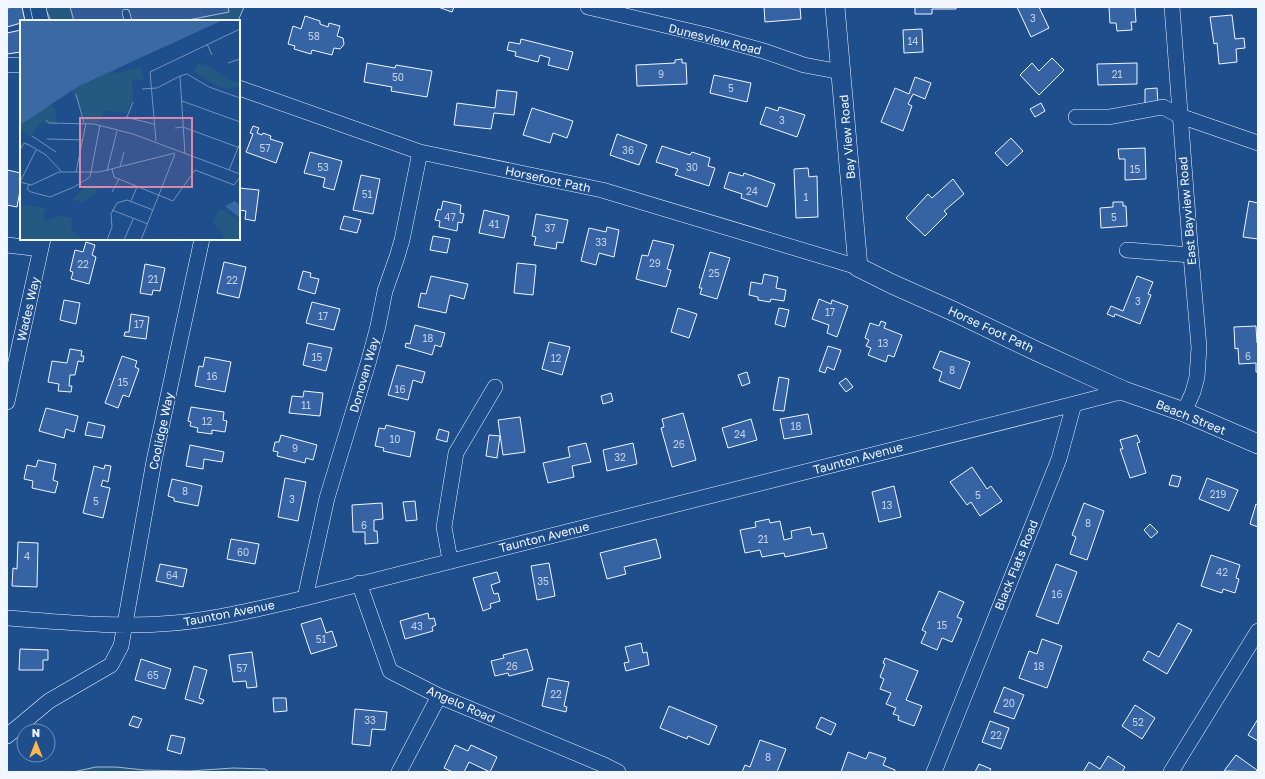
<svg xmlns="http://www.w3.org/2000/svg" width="1265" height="779" font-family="'Golos Text',sans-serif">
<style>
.green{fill:#245a82;stroke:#a8bbd7}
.parking{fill:#305b95;stroke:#a8bbd7}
.building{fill:#3563a3;stroke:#f2f6ff}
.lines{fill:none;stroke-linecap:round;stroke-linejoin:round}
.service-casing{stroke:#f2f6ff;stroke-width:8}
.minor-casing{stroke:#f2f6ff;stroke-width:16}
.tertiary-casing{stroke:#f2f6ff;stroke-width:20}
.service{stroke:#1f4e8c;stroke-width:7}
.minor{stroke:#1f4e8c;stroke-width:15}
.tertiary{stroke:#1f4e8c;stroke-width:19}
.labels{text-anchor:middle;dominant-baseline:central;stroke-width:3;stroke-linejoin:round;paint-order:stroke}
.number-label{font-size:10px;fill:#c3d1e8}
.street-label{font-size:12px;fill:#f2f6ff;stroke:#1f4e8c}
.inset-road{fill:none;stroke:#7391ba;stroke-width:1}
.view{fill:#da87ad;fill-opacity:0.15;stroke:#da87ad;stroke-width:2}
.inset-edge{fill:none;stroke:#f2f6ff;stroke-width:2}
</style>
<rect width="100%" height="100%" fill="#1f4e8c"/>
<path class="green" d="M45,7h199l-6,14h-187z
M96,767h20l28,3 46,1 43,-3 32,1 4,3h-196z"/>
<path class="parking" d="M70,7h158l1,5 -46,9h-109z"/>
<path class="building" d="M13,7h9l3,14h-4v2l-14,4v-19z
M438,7h16l-2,5z
M764,7h36l1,12 -36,3z
M915,7h41v2h-24v5h-17z
M1017,7h22l10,21 -18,9z
M1109,7h26l1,15h-5l1,8 -15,1 -1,-8h-6z
M1232,15l3,24 9,-1 1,10 -9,1 1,13 -18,2 -2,-21 -3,1 -4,-27z
M305,16l15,5v3l8,3 1,-4 11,3 -3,10 6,2 1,6 -2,3 -2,2 -6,-1 -2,7 -20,-5 -1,4 -17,-5 1,-3 -7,-2 5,-18 8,3z
M922,29l1,23 -19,1 -1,-23z
M21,30v22l-14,2v-21z
M521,39l52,13 -5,18 -20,-5 2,-7 -10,-3 -2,7 -23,-6 1,-4 -9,-2 2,-8 11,2z
M1052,58l12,12 -25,25 -19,-20 12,-12 7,8z
M682,59v4h4l1,21 -50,2 -1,-21 39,-2v-3z
M367,63l28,5 1,-3 36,6 -5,26 -36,-6 1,-4 -28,-5z
M1137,63v21l-39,1 -1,-21z
M714,75l37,8 -4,19 -37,-9z
M915,77l16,6 -6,16 -12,-5 -5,10 4,2 -9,25 -22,-9 14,-34 14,6z
M1157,88l1,17h-13v-16z
M497,90l20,2 -3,23 -20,-2 -3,16 -37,-4 3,-22 38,5z
M1041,103l4,8 -10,6 -5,-8z
M766,107l12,4 1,-4 26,8 -8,22 -37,-13z
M532,108l41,13 -6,17 -14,-5 -3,10 -27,-8z
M253,126l6,2 -2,5 5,2 1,-2 8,3 -1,3 13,4 -7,20 -30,-11 7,-18 -3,-1z
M617,134l30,11 -8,20 -29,-10z
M1011,138l12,13 -16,15 -12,-13z
M662,146l28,9 2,-3 18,6 -2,8 7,2 -6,18 -34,-11 3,-6 -22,-7z
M1145,148l1,31 -21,1v-21h-6l-1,-10z
M310,152l32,9 -8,29 -11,-3 2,-9 -21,-5z
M808,168l1,9 8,-1 1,41 -22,1 -2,-49z
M7,170l14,3v12l-4,22 -10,-2z
M729,172l14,4 1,-3 31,11 -8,23 -26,-9 1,-4 -18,-6z
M361,175l19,4 -7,35 -20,-4z
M953,179l11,15 -20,17 3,3 -22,22 -19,-18 22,-24 4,4z
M239,188l20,2 -4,31 -10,-2 1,-8 -7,-1z
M443,201l18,4 -1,8 4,1 -2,9 -4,-1 -1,9 -18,-4 1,-6 -5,-1 3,-11 3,1z
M1249,201l9,2v36l-15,-2z
M1113,202h10v4h3l1,20 -26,2 -1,-20 13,-1z
M484,210l25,6 -5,22 -25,-5z
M536,214l32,6 -5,23 -6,-1 -1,7 -22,-4 2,-8 -4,-1z
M344,216l17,4 -4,13 -17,-4z
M607,227l12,3 -5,27 -15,-4 -3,12 -15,-4 8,-33 17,4z
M433,236l17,3 -3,14 -17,-3z
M653,240l21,5 -7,24 4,1 -5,17 -30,-8 6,-24 6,1z
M86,242l9,3 -3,10 4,2 -7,27 -18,-5 2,-7 -3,-1 5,-21 8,2z
M710,252l20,6 -13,41 -17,-5 2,-6h-3z
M224,262l22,5 -7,31 -22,-5z
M517,263l19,2 -3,30 -19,-2z
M145,264l20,4 -5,23 -7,-1 -1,5 -12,-2z
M303,271l8,2 -1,4 9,2 -4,15 -17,-5z
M764,274l14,3 -2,11 10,2 -2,11 -13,-2 -1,3 -12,-2v-3l-9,-2 2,-13 11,2z
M431,276l37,8 -4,15 -14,-4 -4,18 -28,-6 3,-14 5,1z
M1137,276l16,6 -5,12 3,1 -11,29 -25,-10 -1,3 -7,-3 4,-8 12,5z
M819,299l12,5 1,-4 16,6 -11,31 -10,-4 2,-8 -17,-6z
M64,300l16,3 -4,21 -16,-4z
M312,302l28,7 -6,21 -28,-7z
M678,308l19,6 -8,24 -18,-6z
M779,308l10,2 -4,17 -10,-3z
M131,314l18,3 -3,22 -22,-3 1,-4h4z
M881,321l5,2 -2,5 18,7 -8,22 -6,-2 -2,7 -18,-7 3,-7 -5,-2 3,-6 -4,-2 5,-15 9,3z
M415,325l30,8 -4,14 -6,-2 -3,10 -27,-8 1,-4 4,1z
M1256,326l1,17 1,-1v30h-2v-9l-17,1 -1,-16 -3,1 -1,-22z
M549,342l21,5 -8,28 -20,-6z
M308,343l24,5 -6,23 -23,-6z
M828,346l13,4 -7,20 -7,-3 -2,6 -6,-2z
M70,349l12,2 -1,5h3l-1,6 -5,-1 -3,14h-5l-1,11h3l-1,6 -13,-1 1,-7 -11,-2 4,-21 15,2z
M940,351l30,11 -10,27 -21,-8 3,-9 -9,-4z
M122,356l15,5 -2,6 4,2 -10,28 -6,-2 -5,13 -13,-5z
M205,357l26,5 -6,30 -30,-6 4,-20 4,1z
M397,365l28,7 -3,11 -9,-3 -5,20 -20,-5z
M747,372l3,11 -8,3 -4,-11z
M779,377l10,2 -5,32 -11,-1z
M846,378l7,9 -7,5 -7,-9z
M304,391l19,2 -3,23 -31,-3 3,-17 11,1z
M611,393l2,8 -10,3 -2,-8z
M191,407l33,5 -1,8 4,1 -2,11 -13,-2v4l-15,-2 1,-4 -8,-2 1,-4 -3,-1z
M46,408l32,8 -4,16 -8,-3 -2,9 -25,-7z
M683,413l13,47 -24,7 -11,-39 3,-1 -2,-8z
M808,414l4,20 -28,5 -4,-20z
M520,417l5,35 -22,3 -5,-35z
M751,419l6,21 -29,8 -6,-20z
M88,422l17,4 -3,12 -17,-3z
M386,425l29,7 -5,25 -27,-6 1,-3 -9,-2 4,-18 6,1z
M439,429l10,3 -2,10 -11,-3z
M281,435l36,10 -4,15 -7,-2 -1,5 -28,-7 1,-4 -5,-1 2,-9h4z
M489,435l11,1 -3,22 -11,-2z
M1137,435l3,7 -3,1 9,30 -16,5 -10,-29h3l-3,-9z
M586,443l5,19 -19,4 2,11 -26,6 -5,-20 27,-6 -2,-10z
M633,443l4,21 -30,7 -4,-21z
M190,445l34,7 -2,10 -18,-3 -1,10 -17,-3z
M38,460l18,4 -3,16 5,2 -3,11 -23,-5 1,-7 -9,-2 3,-14 9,2z
M105,465l6,1 -3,16 -5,-2 -2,6 9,2 -7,30 -20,-5 11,-47 10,3z
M972,467l15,22 4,-3 11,15 -22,15 -9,-14 -4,3 -17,-23z
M1172,475l9,2 -3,10 -9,-2z
M285,478l21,4 -8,39 -20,-4z
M1207,478l31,12 -9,21 -30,-12z
M172,479l30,7 -4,20 -24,-5v-3l-6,-2z
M894,486l7,31 -22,5 -7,-30z
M415,501l2,19 -11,1 -3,-19z
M382,503l1,16 -9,1v11h3l1,12 -13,1v-12h-12l-1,-27z
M1084,503l20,8 -17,49 -17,-6 6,-17 -4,-2z
M1256,504l2,1v22l-8,-3z
M769,519l1,4 10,-2 4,19 8,-2 -1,-7 19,-4 2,8 11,-2 4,15 -42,9 -1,-4 -22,4 -2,-7 -15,3 -5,-23 16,-3 -1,-5z
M1150,524l8,8 -7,6 -7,-8z
M231,539l28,5 -4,20 -28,-5z
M656,539l5,19 -37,9 2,7 -19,5 -7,-26z
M18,542l20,1 -1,44 -25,-1 1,-18 4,1z
M1211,555l29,10 -4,13 3,1 -4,14 -12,-4 -1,4 -21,-7z
M549,563l6,33 -18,4 -6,-34z
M160,564l27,5 -4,18 -27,-6z
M1056,564l21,8 -19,52 -22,-8z
M497,572l3,10 -9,3 3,9 4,-1 2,8 -10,3 1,4 -8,3 -10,-33z
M939,591l25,11 -7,15 5,2 -10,23 -10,-4 -5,12 -16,-7 5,-11 -4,-2z
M428,613l1,6 5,-1 2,7 -4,2 1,4 -28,8 -5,-18z
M321,618l5,15 6,-2 5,15 -26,8 -10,-30z
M1178,623l14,7 -25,44 -24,-14 5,-9 11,6z
M1042,639l20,7 -15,42 -28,-10 10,-27 8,3z
M641,643l2,10 4,-1 2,13 -23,6 -2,-8 5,-1 -4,-15z
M20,649l28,1v10h-5v10h-24z
M527,649l6,21 -24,6 -1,-3 -13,3 -4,-15 13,-3 -1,-3z
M252,652l5,35 -10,1 -1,-7 -13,1 -4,-27z
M885,658l33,13 -12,29 16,6 -8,20 -16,-6 1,-4 -6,-2 3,-6 -10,-4 5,-11 -11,-4 4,-10 -4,-2 5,-13 -2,-1z
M141,659l30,10 -6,20 -30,-9z
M194,666l13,4 -8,28 5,2 -2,4 -17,-5z
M548,678l21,4 -5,24 3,1 -1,5 -24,-6z
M1004,687l20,8 -10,24 -20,-7z
M273,698h13l1,13 -13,1z
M1135,705l20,13 -13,21 -20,-13z
M669,706l48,20 -8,19 -21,-9 -1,3 -27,-11z
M355,709l32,3 -2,18 -13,-1 -2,17 -18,-2z
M133,716l9,3 -4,9 -9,-3z
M821,717l15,7 -5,11 -15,-7z
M1258,719v22l-10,-6z
M990,721l19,7 -8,21 -19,-7z
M171,735l14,3 -4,16 -14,-4z
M760,740l26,9 -9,23h-35l3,-7 5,2z
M455,745l13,6 3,-6 26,12 -7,15 -21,-10 -5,10h-11l-9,-4z
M848,752l18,7 3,-7 17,6 -3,7 12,5v2h-54z
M1236,755l21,15 -1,2 -32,-1z
M1108,756l17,11 -3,5h-39l6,-10 11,7z
M979,764l12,5 -2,3h-14z"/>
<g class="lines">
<g class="service-casing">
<path id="service" d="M126,13l2,8"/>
</g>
<g class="minor-casing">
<path id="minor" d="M38,7l3,14
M588,7l118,28 58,16 40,14 37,7
M1172,7l18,237 9,103 -2,30 -4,15 -9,20
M7,65h14
M239,88l181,64 182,38 256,77
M1076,117h33l54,-10 17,9 78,27
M7,245l34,4
M1127,250l64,5
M7,402l36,-163
M450,560l-6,-33 12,-74 39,-66
M359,583l31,88 49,25 165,69 14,7
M305,598l22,-100 42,-138 9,-34 7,-35 12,-34 5,-17 18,-88
M7,618c55,4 111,10 167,5 44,-4 88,-15 131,-25l769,-194
M7,736l42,-35 62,-36 10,-19 33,-185 48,-222
M399,772l40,-76
M934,772l125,-313 15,-55 50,-13
M1171,772l87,-141"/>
</g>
<g class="tertiary-casing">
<path id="tertiary" d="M835,7l23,260 34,17 63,28 81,39 88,40 60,21 74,32"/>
</g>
<use href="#service" class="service"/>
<use href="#minor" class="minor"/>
<use href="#tertiary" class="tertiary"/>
</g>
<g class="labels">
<g class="number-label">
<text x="1033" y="18">3</text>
<text x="314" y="36">58</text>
<text x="913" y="41">14</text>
<text x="661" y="74">9</text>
<text x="1117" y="74">21</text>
<text x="398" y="77">50</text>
<text x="731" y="88">5</text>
<text x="782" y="120">3</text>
<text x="265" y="148">57</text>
<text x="628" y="150">36</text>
<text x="323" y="167">53</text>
<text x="692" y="167">30</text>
<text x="1135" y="169">15</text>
<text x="752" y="191">24</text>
<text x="367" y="194">51</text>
<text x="806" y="197">1</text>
<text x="450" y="217">47</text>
<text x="1114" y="217">5</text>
<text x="494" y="224">41</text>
<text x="550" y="228">37</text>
<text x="601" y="242">33</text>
<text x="655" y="263">29</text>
<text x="83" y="264">22</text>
<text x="714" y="273">25</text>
<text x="153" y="279">21</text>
<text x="232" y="280">22</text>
<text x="1138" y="301">3</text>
<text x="830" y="312">17</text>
<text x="323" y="316">17</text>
<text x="139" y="324">17</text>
<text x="428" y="338">18</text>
<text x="883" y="343">13</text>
<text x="1248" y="356">6</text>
<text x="317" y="357">15</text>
<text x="556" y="358">12</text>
<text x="952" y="370">8</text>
<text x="212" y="376">16</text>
<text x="123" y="382">15</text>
<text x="400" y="389">16</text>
<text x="306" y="405">11</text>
<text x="207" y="421">12</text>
<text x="796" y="426">18</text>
<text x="740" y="434">24</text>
<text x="395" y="439">10</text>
<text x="679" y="444">26</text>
<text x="295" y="448">9</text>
<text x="620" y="457">32</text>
<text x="185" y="491">8</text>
<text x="1218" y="494">219</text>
<text x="978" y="495">5</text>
<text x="292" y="499">3</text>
<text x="96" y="501">5</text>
<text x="887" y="505">13</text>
<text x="1088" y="523">8</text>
<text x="364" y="525">6</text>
<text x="763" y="539">21</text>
<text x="243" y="552">60</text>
<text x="27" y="556">4</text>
<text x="1222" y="572">42</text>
<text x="172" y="575">64</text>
<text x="543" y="581">35</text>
<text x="1057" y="594">16</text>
<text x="942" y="625">15</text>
<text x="417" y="626">43</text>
<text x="321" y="639">51</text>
<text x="512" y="666">26</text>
<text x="1039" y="666">18</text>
<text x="242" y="668">57</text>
<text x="153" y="675">65</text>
<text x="556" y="694">22</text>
<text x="1009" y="703">20</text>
<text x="370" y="720">33</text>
<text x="1138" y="722">52</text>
<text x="996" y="735">22</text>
<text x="768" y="757">8</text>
</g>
<g class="street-label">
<text transform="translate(715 39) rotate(14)">Dunesview Road</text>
<text transform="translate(847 137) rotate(-95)">Bay View Road</text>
<text transform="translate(548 179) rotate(12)">Horsefoot Path</text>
<text transform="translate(1187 211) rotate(-95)">East Bayview Road</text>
<text transform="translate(28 309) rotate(-77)">Wades Way</text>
<text transform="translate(991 329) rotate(25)">Horse Foot Path</text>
<text transform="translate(364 375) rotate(-74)">Donovan Way</text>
<text transform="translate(1191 417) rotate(22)">Beach Street</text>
<text transform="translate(161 431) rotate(-78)">Coolidge Way</text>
<text transform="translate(858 458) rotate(-15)">Taunton Avenue</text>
<text transform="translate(544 537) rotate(-14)">Taunton Avenue</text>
<text transform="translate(1016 565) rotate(-68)">Black Flats Road</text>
<text transform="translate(229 613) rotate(-11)">Taunton Avenue</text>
<text transform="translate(461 704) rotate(24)">Angelo Road</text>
</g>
</g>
<g transform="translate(20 20)">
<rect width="220" height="220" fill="#1f4e8c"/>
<path d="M179,42l4,4 5,-1 22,16 10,2v3l-15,3 -17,-8 -14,-10zM92,46l2,8 26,-7 4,13 -12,-1 1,19 -6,15 -23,-2 -5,12h-13l-17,-39zM30,83l5,6 3,16 -18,-2 -9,14 -11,-8v-6zM66,166l18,1 -6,2 -4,6 -12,7 -9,-2zM0,185l26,3 -3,7 2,6 15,-5 12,2 -1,10 11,12h-62zM199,189l5,1 16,12v18h-18l2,-5 -11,-12z" fill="#245a82"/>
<path d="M0,0h203l-144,66 -59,39zM215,181l5,5v12l-15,-12z" fill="#3b69a3"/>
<path d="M205,0v1l-79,38v-2z" fill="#1f4e8c"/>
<path class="inset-road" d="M187,24l5,11M208,43l12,-4M160,56l7,-2 22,13 31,11M122,69l15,-1 23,-12 5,78M56,74l8,29M162,81l58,21M105,97l29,7M107,97l6,-15M26,100l3,3 45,1 39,10 107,40M155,108l8,-1 57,21M12,116l24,16M27,119l36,1M136,121l-6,-69 90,-43M0,130l4,-7 5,2 17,10 15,16M100,147l4,-15M92,149l2,8 59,24 22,-31 39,15 6,-8M209,150l11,-27M87,151l10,-40M56,152l10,-49M0,162l11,3 28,-13h40l76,-19M0,162l16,-32M9,165l-2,4 4,3 19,5 24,-10 16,-10 10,-52M92,172l7,-13M111,181l6,-14M92,190l36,14M87,220l5,-13 -1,-13 6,-11 10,-3 26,10M104,220l9,-21M121,220l34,-86"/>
<path class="view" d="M60,98h112v69h-112z"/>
<rect width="220" height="220" class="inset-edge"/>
</g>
<rect width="1265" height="779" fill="none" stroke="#f2f6ff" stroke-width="16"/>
<g transform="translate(36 743)"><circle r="19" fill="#1f4e8c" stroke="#7391ba"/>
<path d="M0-3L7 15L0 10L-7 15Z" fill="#ffb74d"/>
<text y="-6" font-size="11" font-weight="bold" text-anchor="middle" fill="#f2f6ff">N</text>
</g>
</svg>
